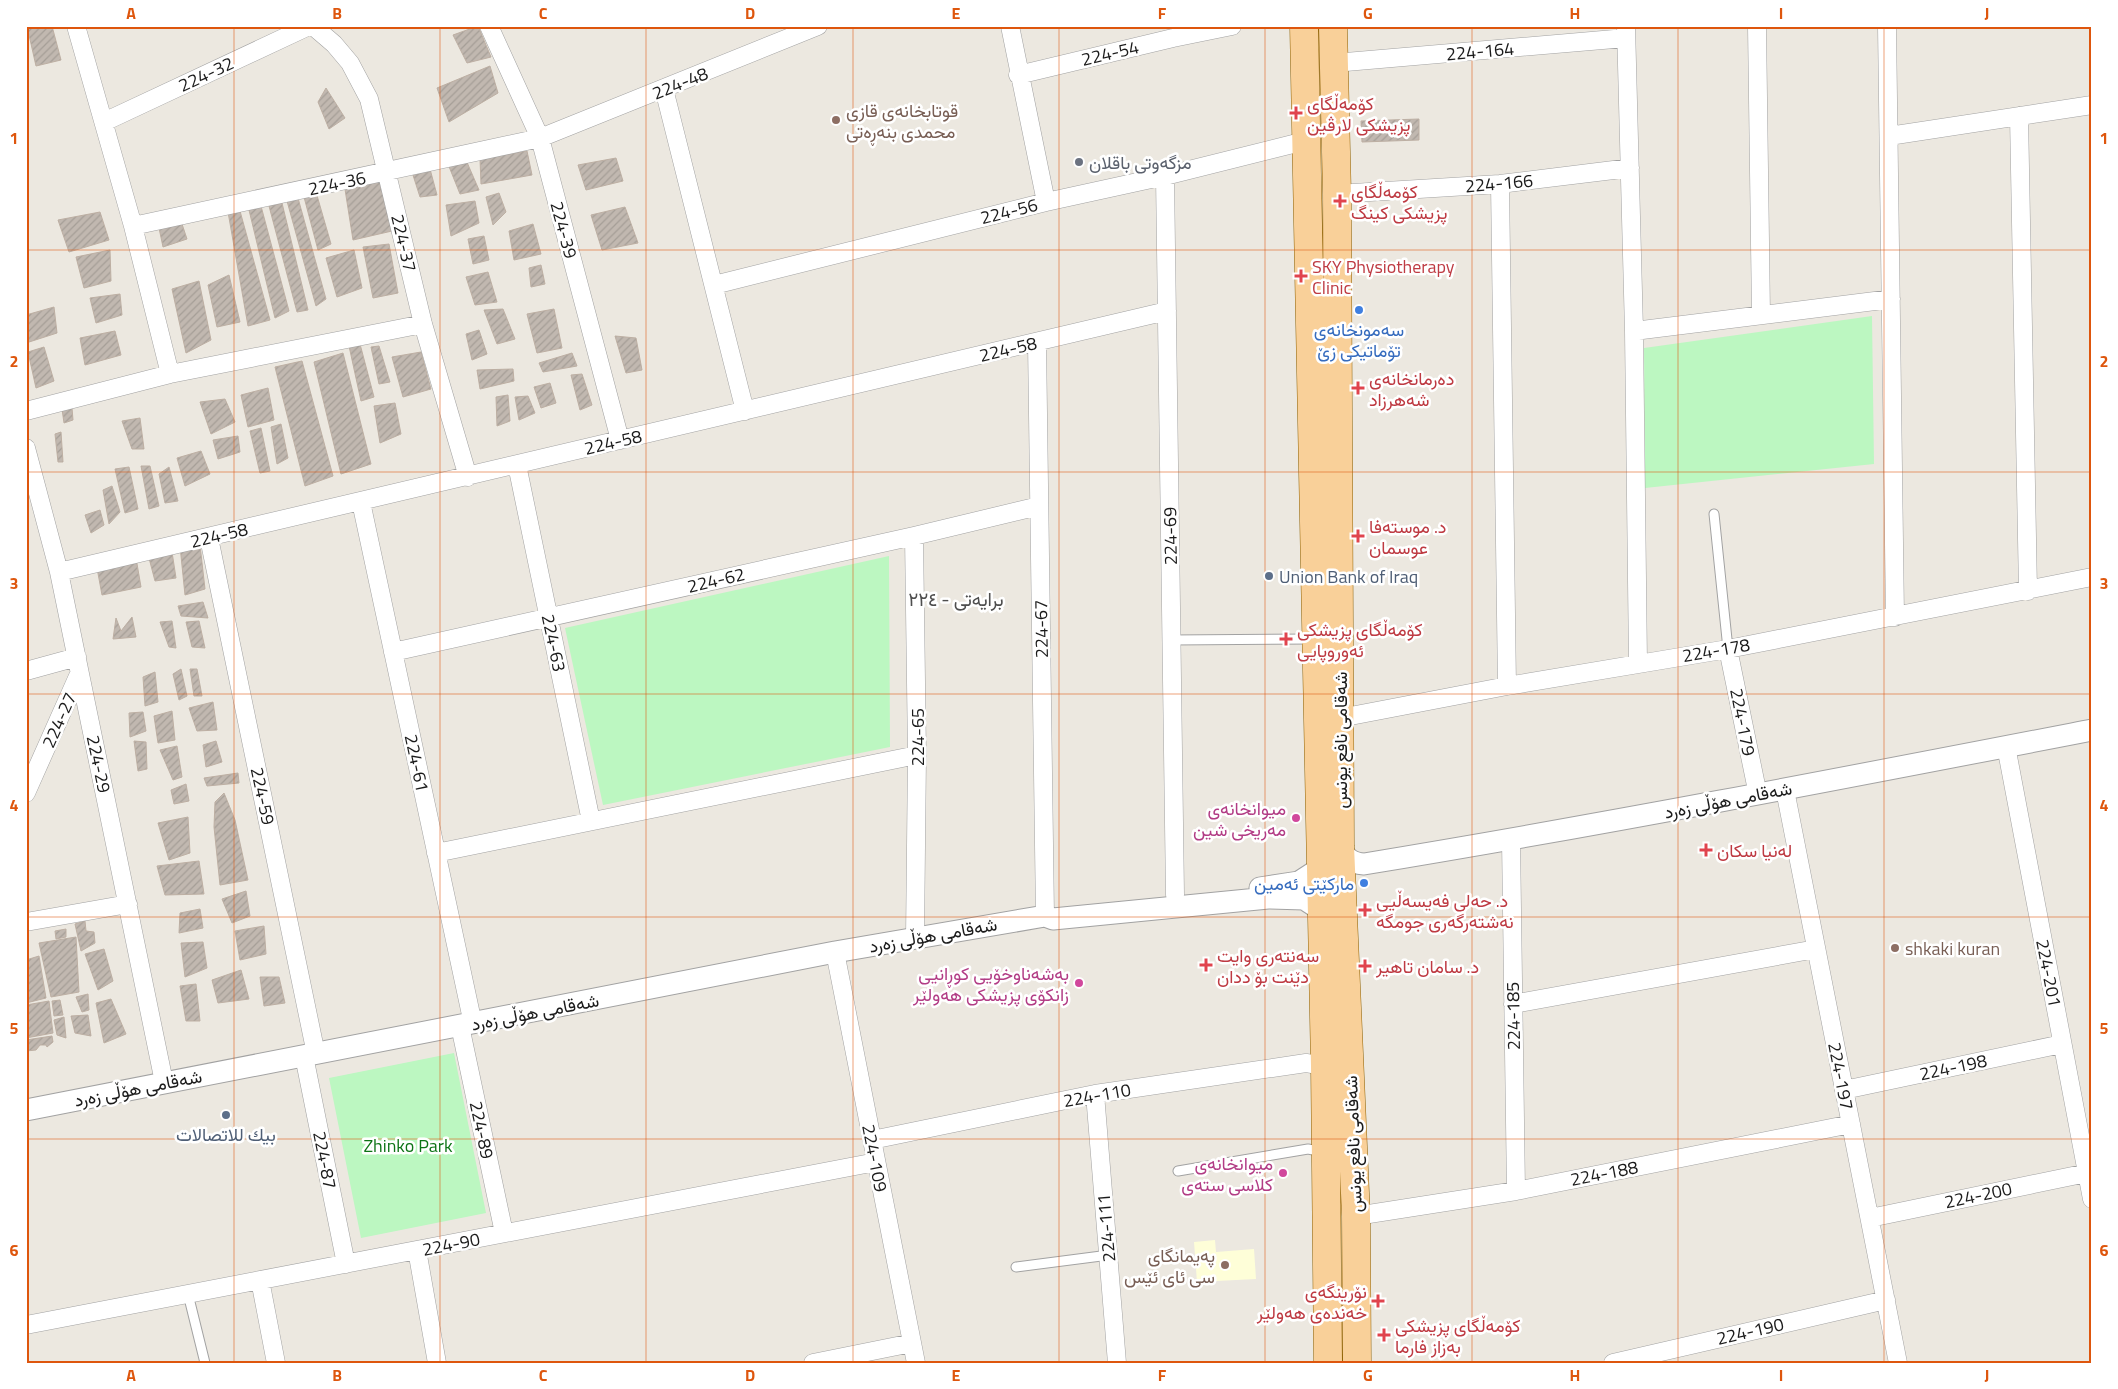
<svg xmlns="http://www.w3.org/2000/svg" width="2118" height="1389" font-family="'Titillium Web',Vazirmatn,sans-serif">
<style>
.education{fill:#fefed8}
.park{fill:#bcf7c1}
.building{fill:url(#building-hatch);stroke:#bdafa3}
.lines{fill:none;stroke-linecap:round;stroke-linejoin:round}
.service-casing{stroke:#a2a2a2;stroke-width:11}
.minor-casing{stroke:#a2a2a2;stroke-width:19}
.tertiary-casing{stroke:#a2a2a2;stroke-width:23}
.primary-casing{stroke:#8e6103;stroke-width:29}
.service{stroke:#fff;stroke-width:9}
.minor{stroke:#fff;stroke-width:18}
.tertiary{stroke:#fff;stroke-width:21}
.primary{stroke:#f9d099;stroke-width:28}
.grid{fill:none;stroke:#de560d;stroke-width:1;stroke-opacity:0.55}
.health-dot{fill:#e0444e;stroke:#fff;stroke-width:2}
.education-dot{fill:#8d6e63;stroke:#fff;stroke-width:2}
.worship-dot{fill:#6b7280;stroke:#fff;stroke-width:2}
.shop-dot{fill:#3f7fe0;stroke:#fff;stroke-width:2}
.service-dot{fill:#5c6f8a;stroke:#fff;stroke-width:2}
.hotel-dot{fill:#d1479c;stroke:#fff;stroke-width:2}
.labels{text-anchor:middle;dominant-baseline:central;stroke-width:5;stroke-linejoin:round;paint-order:stroke}
.street-label{font-size:18px;fill:#1b1b1b;stroke:#fff}
.health-label{font-size:18px;fill:#be3a42;stroke:#fff;text-anchor:start}
.education-label{font-size:18px;fill:#785e54;stroke:#fff;text-anchor:start}
.worship-label{font-size:18px;fill:#5b616d;stroke:#fff;text-anchor:start}
.shop-label{font-size:18px;fill:#366cbe;stroke:#fff}
.service-label{font-size:18px;fill:#4e5e75;stroke:#fff;text-anchor:start}
.hotel-label{font-size:18px;fill:#b23c85;stroke:#fff;text-anchor:end}
.park-label{font-size:18px;fill:#0d7416;stroke:#fff}
.neighbourhood-label{font-size:19px;fill:#4e4e4e;stroke:#fff}
.neatline{fill:none;stroke:#de560d;stroke-width:2}
.grid-label{font-size:16px;text-anchor:middle;font-weight:bold;fill:#de560d}
</style>
<defs>
<pattern id="building-hatch" width="6" height="6" patternUnits="userSpaceOnUse" patternTransform="scale(1.25)"><rect width="6" height="6" fill="#c1b8b0"/><path d="M-1 1l2-2M0 6l6-6M5 7l2-2" fill="none" stroke="#a59e97"/></pattern>
</defs>
<rect width="100%" height="100%" fill="#ece8e0"/>
<path class="education" d="M1215,1240l1,12 38,-3 2,30 -59,3 -3,-40z"/>
<path class="park" d="M1872,316l2,148 -229,24 -1,-140z
M889,556l1,191 -287,58 -38,-177z
M454,1053l32,160 -125,25 -32,-160z"/>
<path class="building" d="M27,26h25l9,34 -25,6z
M478,26l13,31 -24,6 -14,-28z
M490,66l8,27 -49,29 -12,-34z
M326,88l19,30 -16,11 -11,-27z
M1419,119v21l-57,2 -1,-21z
M527,151l5,24 -51,9 -1,-25z
M616,158l7,23 -37,9 -8,-25z
M466,160l13,30 -19,4 -12,-30z
M430,169l7,26 -17,2 -8,-25z
M381,180l11,51 -39,9 -9,-57z
M316,192l15,52 -13,6 -14,-53z
M499,193l7,19 -13,13 -7,-28z
M298,198l28,101 -10,7 -29,-105z
M475,201l4,22 -28,13 -5,-31z
M282,203l26,107 -11,2 -28,-106z
M261,206l28,105 -14,7 -26,-108z
M625,207l13,36 -36,7 -11,-35z
M240,211l30,109 -22,6 -20,-114z
M100,212l9,28 -40,12 -11,-32z
M181,221l6,18 -24,8 -4,-19z
M533,224l8,30 -27,6 -5,-29z
M484,236l5,24 -16,4 -5,-25z
M389,244l9,49 -25,5 -10,-51z
M110,250l1,31 -27,7 -8,-31z
M354,250l8,38 -25,9 -11,-39z
M541,265l4,19 -14,3 -2,-19z
M488,272l9,30 -22,3 -9,-28z
M229,275l11,47 -23,5 -9,-42z
M199,281l12,59 -25,13 -14,-64z
M120,294l2,21 -26,8 -6,-25z
M54,307l3,26 -31,10v-28z
M503,309l12,30 -18,5 -13,-34z
M554,309l8,39 -25,5 -10,-39z
M479,330l8,24 -15,6 -6,-26z
M115,331l6,24 -36,10 -5,-27z
M615,336l21,2 6,32 -16,3z
M360,344l14,53 -13,4 -12,-55z
M379,346l11,36 -11,2 -8,-37z
M44,347l10,34 -18,7 -8,-36z
M421,352l10,37 -28,8 -11,-40z
M343,353l28,111 -30,10 -27,-112z
M572,353l5,13 -34,6 -4,-9z
M302,361l31,115 -28,10 -30,-119z
M513,369l1,12 -34,8 -3,-19z
M582,374l10,31 -12,5 -9,-35z
M550,383l6,20 -15,5 -7,-21z
M268,388l6,32 -26,7 -7,-32z
M508,395l2,26 -13,5 -1,-29z
M528,396l7,17 -16,7 -4,-23z
M225,399l10,23 -24,12 -11,-32z
M395,403l6,31 -21,9 -6,-37z
M72,408l1,12 -9,3 -2,-14z
M140,418l4,31h-12l-10,-28z
M281,424l7,34 -11,6 -6,-37z
M261,428l9,43 -10,2 -10,-42z
M61,432l2,30h-5l-3,-28z
M238,436l2,16 -22,7 -5,-19z
M201,451l9,23 -25,12 -8,-28z
M141,466h9l9,40 -10,3z
M129,467l9,42 -13,4 -10,-44z
M169,467l9,34 -13,2 -6,-29z
M112,486l8,26 -11,12 -6,-34z
M100,510l4,15 -13,8 -6,-18z
M200,545l5,44 -20,6 -5,-49z
M172,552l4,26 -21,3 -6,-23z
M136,558l5,29 -39,8 -5,-27z
M203,602l5,16 -27,-2 -3,-10z
M132,617l4,20 -23,2 3,-21 5,13z
M172,621l4,27 -7,-1 -9,-25z
M199,621l6,27 -13,-1 -6,-25z
M181,669l6,27 -8,4 -6,-26z
M190,669h7l5,27h-8z
M155,672l3,30 -13,4 -2,-29z
M213,702l4,28 -20,1 -8,-23z
M172,711l3,29 -17,3 -4,-27z
M143,712l3,19 -16,6 -1,-24z
M134,741l12,1 1,27 -9,2z
M216,741l6,21 -16,5 -3,-22z
M177,746l5,31 -9,3 -13,-30z
M238,773l1,10 -32,3 -3,-8z
M186,784l3,17 -15,3 -3,-14z
M224,793l11,27 13,60 -28,5 -6,-58 1,-25z
M188,817l2,36 -21,7 -11,-37z
M199,861l5,33 -39,1 -8,-29z
M246,891l4,25 -18,7 -10,-24z
M200,909l3,19 -24,5 1,-20z
M85,921l1,10 8,1 1,11 -14,8 -6,-27z
M264,926l2,28 -26,6 -5,-29z
M66,929v8l-10,2 -1,-8z
M76,937l3,55 -28,5 -12,-54z
M203,942l4,26 -22,9 -4,-34z
M104,949l9,32 -15,9 -13,-36z
M39,956l7,42 -20,5v-43z
M241,970l8,29 -31,4 -6,-23z
M260,977h19l6,26 -21,3z
M196,984l4,37h-14l-6,-35z
M88,994l1,16 -7,2 -6,-15z
M111,999l15,35 -22,9 -8,-40z
M60,1000l3,15 -9,1 -2,-15z
M49,1001l4,32 -27,5v-33z
M88,1015l3,21 -16,-3 -4,-17z
M64,1017l2,21 -9,-3 -3,-15z
M52,1036l1,6 -6,5 -1,-2h-6l-4,5 -10,1v-11z"/>
<g class="lines">
<g class="service-casing">
<path id="service" d="M1714,514l14,135
M1172,640l142,-1
M1178,1171l130,-22 16,3
M1016,1267l93,-12
M188,1294l17,69"/>
</g>
<g class="minor-casing">
<path id="minor" d="M76,26l57,200 37,148
M313,26l21,18 16,19 19,36 54,225 45,153
M489,26l51,112 80,302
M1010,26l36,176
M1626,26l8,305 4,332
M1757,26l4,289
M1887,26l8,591
M1334,63l292,-25
M1018,75l155,-37 59,-12
M664,89l81,322
M2019,116l9,475
M104,122l205,-96
M1889,136l203,-31
M1165,176l10,719
M1500,184l7,502
M1337,194l163,-10 130,-16
M133,226l407,-88 278,-112
M714,285l332,-83 119,-26 140,-35
M1634,331l257,-32
M1037,342l8,574
M26,411l144,-37 253,-50
M26,448l33,124 105,510
M517,465l74,356
M361,502l112,522
M914,536l3,219 -2,183
M209,538l107,516
M59,572l1108,-261
M1728,649l30,146
M393,652l521,-116 125,-30
M26,671l51,-14
M1340,718l167,-32 221,-37 364,-72
M2006,746l86,453
M1785,790l113,573
M26,793l53,-119
M1511,840l5,351
M436,853l481,-98
M26,922l102,-18
M835,952l81,411
M1513,1004l303,-55
M460,1026l44,207
M304,1056l42,208
M1844,1090l218,-46
M1095,1094l22,269
M872,1140l223,-46 211,-31 19,3
M1356,1216l160,-25 335,-67
M1870,1218l217,-45
M417,1250l20,113
M260,1280l16,83
M26,1325l850,-163
M813,1363l99,-20
M1613,1363l273,-63"/>
</g>
<g class="tertiary-casing">
<path id="tertiary" d="M1340,846c5,12 11,17 24,18 243,-40 485,-87 728,-134
M1260,888l39,-6 20,-13
M26,1110l809,-158 210,-36 8,3 215,-21 36,1 17,11"/>
</g>
<g class="primary-casing">
<path id="primary" d="M1304,26l21,1040 3,297
M1333,26l4,168 3,652 16,370 1,147"/>
</g>
<use href="#service" class="service"/>
<use href="#minor" class="minor"/>
<use href="#tertiary" class="tertiary"/>
<use href="#primary" class="primary"/>
</g>
<path class="grid" d="M234,26v1337M440,26v1337M646,26v1337M853,26v1337M1059,26v1337M1265,26v1337M1472,26v1337M1678,26v1337M1884,26v1337M26,250h2066M26,472h2066M26,694h2066M26,917h2066M26,1139h2066"/>
<g class="health-dot">
<path d="M1293.5 105.5h5v5h5v5h-5v5h-5v-5h-5v-5h5z"/>
<path d="M1337.5 193.5h5v5h5v5h-5v5h-5v-5h-5v-5h5z"/>
<path d="M1298.5 268.5h5v5h5v5h-5v5h-5v-5h-5v-5h5z"/>
<path d="M1355.5 380.5h5v5h5v5h-5v5h-5v-5h-5v-5h5z"/>
<path d="M1355.5 528.5h5v5h5v5h-5v5h-5v-5h-5v-5h5z"/>
<path d="M1283.5 631.5h5v5h5v5h-5v5h-5v-5h-5v-5h5z"/>
<path d="M1703.5 842.5h5v5h5v5h-5v5h-5v-5h-5v-5h5z"/>
<path d="M1362.5 902.5h5v5h5v5h-5v5h-5v-5h-5v-5h5z"/>
<path d="M1203.5 957.5h5v5h5v5h-5v5h-5v-5h-5v-5h5z"/>
<path d="M1362.5 958.5h5v5h5v5h-5v5h-5v-5h-5v-5h5z"/>
<path d="M1375.5 1293.5h5v5h5v5h-5v5h-5v-5h-5v-5h5z"/>
<path d="M1381.5 1327.5h5v5h5v5h-5v5h-5v-5h-5v-5h5z"/>
</g>
<g class="education-dot">
<circle cx="836" cy="120" r="5"/>
<circle cx="1895" cy="948" r="5"/>
<circle cx="1225" cy="1265" r="5"/>
</g>
<circle class="worship-dot" cx="1079" cy="162" r="5"/>
<g class="shop-dot">
<circle cx="1359" cy="310" r="5"/>
<circle cx="1364" cy="883" r="5"/>
</g>
<g class="service-dot">
<circle cx="1269" cy="576" r="5"/>
<circle cx="226" cy="1115" r="5"/>
</g>
<g class="hotel-dot">
<circle cx="1296" cy="818" r="5"/>
<circle cx="1079" cy="983" r="5"/>
<circle cx="1283" cy="1173" r="5"/>
</g>
<g class="labels">
<g class="street-label">
<text transform="translate(1480 51) rotate(-5)">224-164</text>
<text transform="translate(1110 53) rotate(-13)">224-54</text>
<text transform="translate(206 74) rotate(-25)">224-32</text>
<text transform="translate(680 83) rotate(-22)">224-48</text>
<text transform="translate(337 183) rotate(-12)">224-36</text>
<text transform="translate(1499 183) rotate(-5)">224-166</text>
<text transform="translate(1009 211) rotate(-14)">224-56</text>
<text transform="translate(564 230) rotate(75)">224-39</text>
<text transform="translate(404 243) rotate(77)">224-37</text>
<text transform="translate(1008 349) rotate(-13)">224-58</text>
<text transform="translate(613 442) rotate(-13)">224-58</text>
<text transform="translate(219 535) rotate(-13)">224-58</text>
<text transform="translate(1170 536) rotate(-91)">224-69</text>
<text transform="translate(716 580) rotate(-13)">224-62</text>
<text transform="translate(1041 629) rotate(-91)">224-67</text>
<text transform="translate(554 643) rotate(78)">224-63</text>
<text transform="translate(1716 650) rotate(-10)">224-178</text>
<text transform="translate(59 720) rotate(-66)">224-27</text>
<text transform="translate(1743 722) rotate(79)">224-179</text>
<text transform="translate(917 737) rotate(-90)">224-65</text>
<text transform="translate(1340 740) rotate(-90)">شەقامی نافع یونس</text>
<text transform="translate(417 763) rotate(78)">224-61</text>
<text transform="translate(99 764) rotate(78)">224-29</text>
<text transform="translate(263 796) rotate(78)">224-59</text>
<text transform="translate(1728 800) rotate(-11)">شەقامی هۆڵی زەرد</text>
<text transform="translate(933 935) rotate(-10)">شەقامی هۆڵی زەرد</text>
<text transform="translate(2049 973) rotate(79)">224-201</text>
<text transform="translate(535 1012) rotate(-11)">شەقامی هۆڵی زەرد</text>
<text transform="translate(1513 1016) rotate(-91)">224-185</text>
<text transform="translate(1953 1067) rotate(-12)">224-198</text>
<text transform="translate(1841 1076) rotate(79)">224-197</text>
<text transform="translate(138 1088) rotate(-11)">شەقامی هۆڵی زەرد</text>
<text transform="translate(1097 1095) rotate(-10)">224-110</text>
<text transform="translate(482 1130) rotate(78)">224-89</text>
<text transform="translate(1353 1144) rotate(-92)">شەقامی نافع یونس</text>
<text transform="translate(875 1158) rotate(79)">224-109</text>
<text transform="translate(325 1160) rotate(79)">224-87</text>
<text transform="translate(1604 1173) rotate(-11)">224-188</text>
<text transform="translate(1978 1195) rotate(-12)">224-200</text>
<text transform="translate(1106 1228) rotate(-95)">224-111</text>
<text transform="translate(451 1244) rotate(-11)">224-90</text>
<text transform="translate(1750 1331) rotate(-13)">224-190</text>
</g>
<g class="health-label">
<text x="1307" y="103">کۆمەڵگای<tspan x="1307" dy="21">پزیشکی لارڤین</tspan></text>
<text x="1351" y="191">کۆمەڵگای<tspan x="1351" dy="21">پزیشکی کینگ</tspan></text>
<text x="1312" y="266">SKY Physiotherapy<tspan x="1312" dy="21">Clinic</tspan></text>
<text x="1369" y="378">دەرمانخانەی<tspan x="1369" dy="21">شەهرزاد</tspan></text>
<text x="1369" y="526">د. موستەفا<tspan x="1369" dy="21">عوسمان</tspan></text>
<text x="1297" y="629">کۆمەڵگای پزیشکی<tspan x="1297" dy="21">ئەوروپایی</tspan></text>
<text x="1717" y="850">لەنیا سکان</text>
<text x="1376" y="900">د. حەلی فەیسەڵیی<tspan x="1376" dy="21">نەشتەرگەری جومگە</tspan></text>
<text x="1217" y="955">سەنتەری وایت<tspan x="1217" dy="21">دێنت بۆ ددان</tspan></text>
<text x="1376" y="966">د. سامان تاهیر</text>
<text x="1367" y="1291" text-anchor="end">نۆرینگەی<tspan x="1367" dy="21">خەندەی هەولێر</tspan></text>
<text x="1395" y="1325">کۆمەڵگای پزیشکی<tspan x="1395" dy="21">بەزاز فارما</tspan></text>
</g>
<g class="education-label">
<text x="846" y="110">قوتابخانەی قازی<tspan x="846" dy="21">محمدی بنەڕەتی</tspan></text>
<text x="1905" y="948">shkaki kuran</text>
<text x="1215" y="1255" text-anchor="end">پەیمانگای<tspan x="1215" dy="21">سی ئای ئێس</tspan></text>
</g>
<g class="worship-label">
<text x="1089" y="162">مزگه‌وتی باقلان</text>
</g>
<g class="shop-label">
<text x="1359" y="329">سەمونخانەی<tspan x="1359" dy="21">تۆماتیکی زێ</tspan></text>
<text x="1354" y="883" text-anchor="end">مارکێتی ئەمین</text>
</g>
<g class="service-label">
<text x="1279" y="576">Union Bank of Iraq</text>
<text x="226" y="1134" text-anchor="middle">بيك للاتصالات</text>
</g>
<g class="hotel-label">
<text x="1286" y="808">میوانخانەی<tspan x="1286" dy="21">مەریخی شین</tspan></text>
<text x="1069" y="973">بەشەناوخۆیی کوڕانیی<tspan x="1069" dy="21">زانکۆی پزیشکی هەولێر</tspan></text>
<text x="1273" y="1163">میوانخانەی<tspan x="1273" dy="21">کلاسی ستەی</tspan></text>
</g>
<g class="park-label">
<text x="408" y="1145">Zhinko Park</text>
</g>
<g class="neighbourhood-label">
<text x="956" y="598">برایەتی - ٢٢٤</text>
</g>
</g>
<rect width="2118" height="1389" fill="none" stroke="#ffffff" stroke-width="55"/>
<rect x="28" y="28" width="2062" height="1334" class="neatline"/>
<g class="grid-label">
<text x="131" y="19">A</text>
<text x="337" y="19">B</text>
<text x="543" y="19">C</text>
<text x="750" y="19">D</text>
<text x="956" y="19">E</text>
<text x="1162" y="19">F</text>
<text x="1368" y="19">G</text>
<text x="1575" y="19">H</text>
<text x="1781" y="19">I</text>
<text x="1987" y="19">J</text>
<text x="14" y="144">1</text>
<text x="2104" y="144">1</text>
<text x="14" y="367">2</text>
<text x="2104" y="367">2</text>
<text x="14" y="589">3</text>
<text x="2104" y="589">3</text>
<text x="14" y="811">4</text>
<text x="2104" y="811">4</text>
<text x="14" y="1034">5</text>
<text x="2104" y="1034">5</text>
<text x="14" y="1256">6</text>
<text x="2104" y="1256">6</text>
<text x="131" y="1381">A</text>
<text x="337" y="1381">B</text>
<text x="543" y="1381">C</text>
<text x="750" y="1381">D</text>
<text x="956" y="1381">E</text>
<text x="1162" y="1381">F</text>
<text x="1368" y="1381">G</text>
<text x="1575" y="1381">H</text>
<text x="1781" y="1381">I</text>
<text x="1987" y="1381">J</text>
</g>
</svg>
